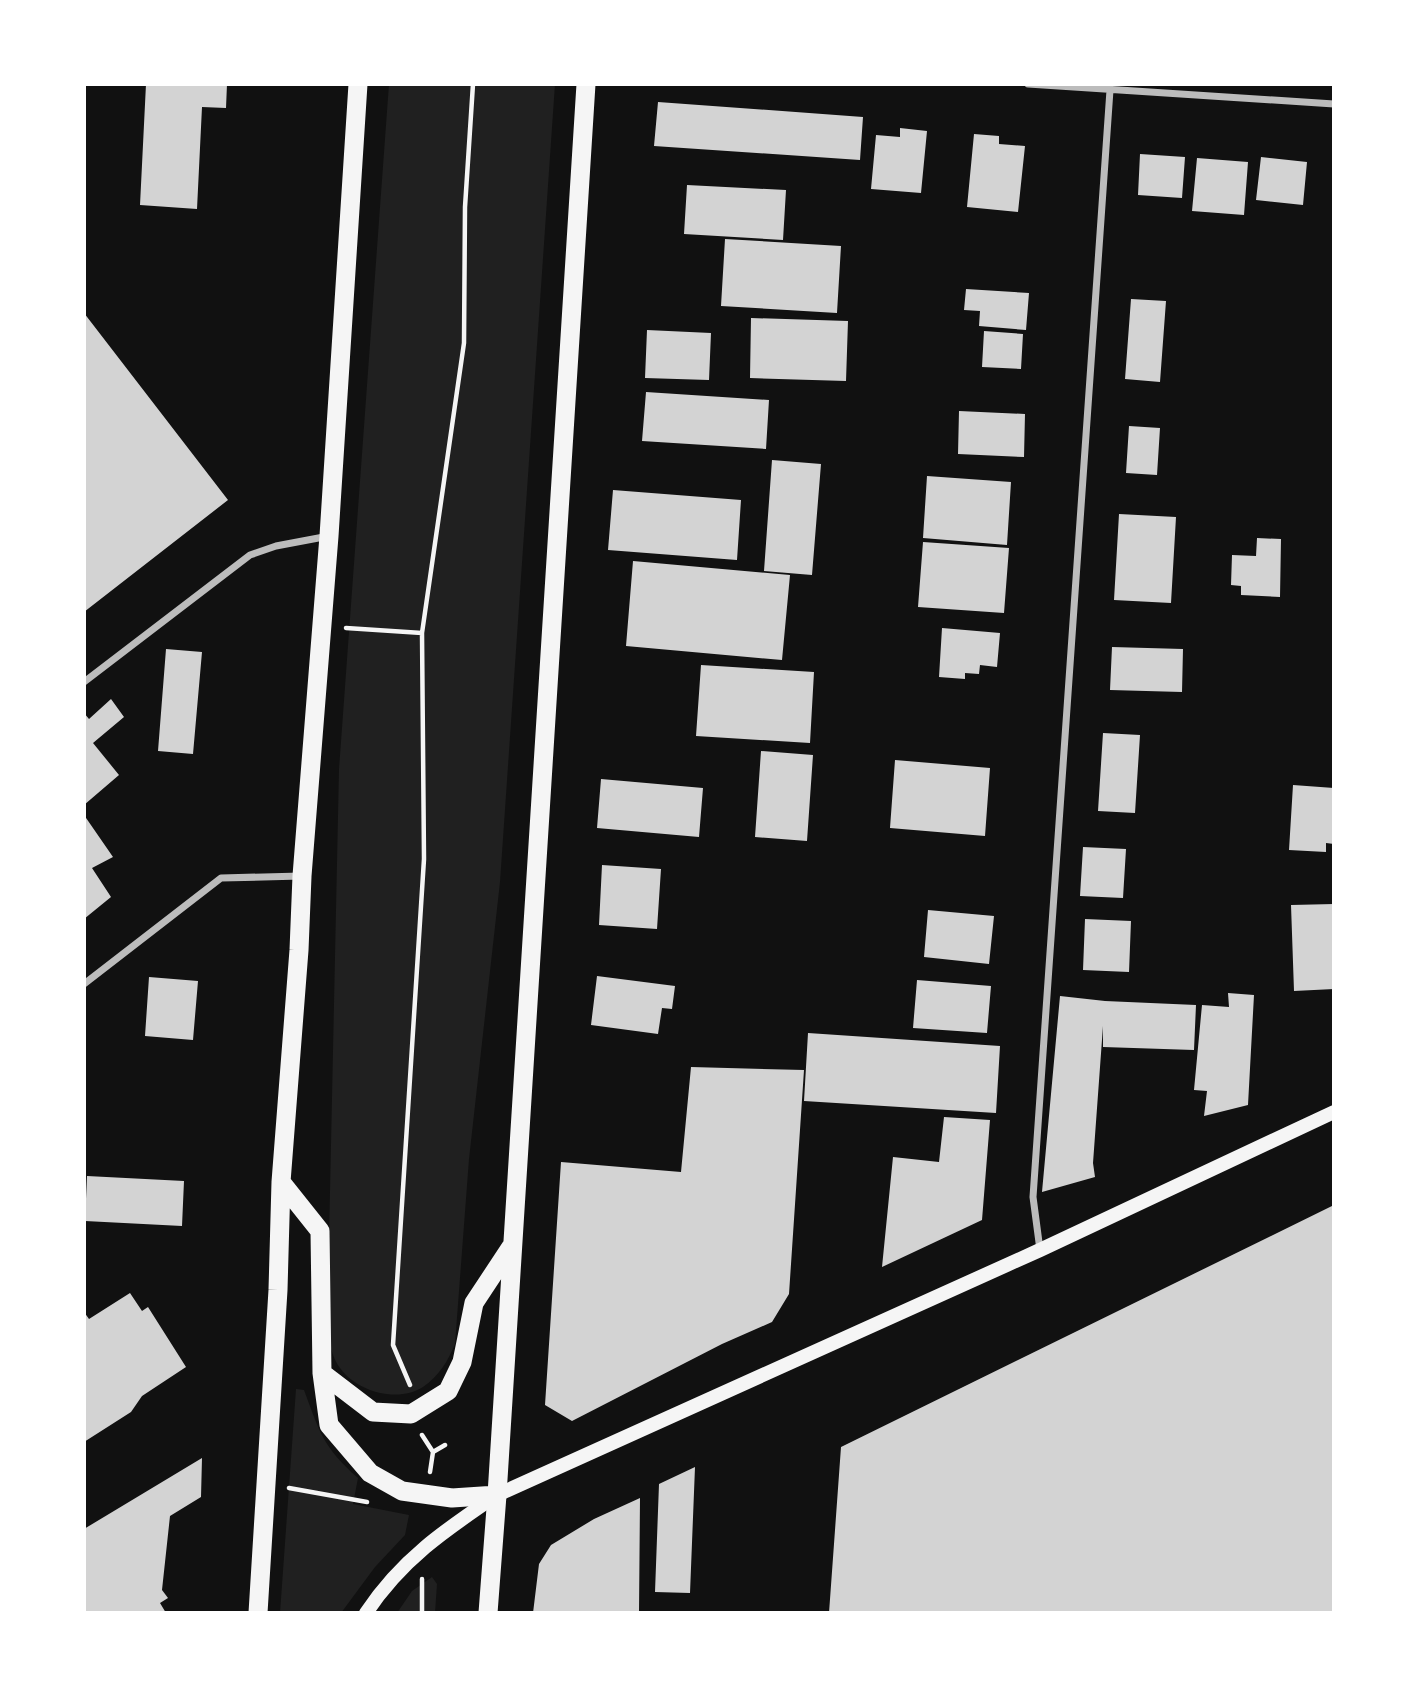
<svg xmlns="http://www.w3.org/2000/svg" width="1418" height="1697" font-family="'Noto Sans',sans-serif">
<style>
.green{fill:#202020}
.building{fill:#d3d3d3}
.lines{fill:none;stroke-linecap:round;stroke-linejoin:round}
.path{stroke:#f5f5f5;stroke-width:4.5}
.minor{stroke:#bcbcbc;stroke-width:7}
.secondary{stroke:#f5f5f5;stroke-width:14}
.trunk{stroke:#f5f5f5;stroke-width:19}
</style>
<rect width="100%" height="100%" fill="#111"/>
<path class="green" d="M389,84h166l-55,798 -31,277 -14,185c-7,17 -16,32 -32,43 -25,16 -66,5 -83,-19 -7,-9 -10,-23 -13,-35l12,-564z
M296,1389l8,1c16,43 19,57 54,88l-5,26 56,11 -4,20 -30,32 -34,46h-61z
M432,1577l5,7 -2,29h-38l15,-22z"/>
<path class="building" d="M146,84h81l-1,24 -24,-1 -5,102 -57,-4z
M658,102l205,15 -3,43 -206,-14z
M900,128l27,3 -6,62 -50,-4 5,-54 24,2z
M974,134l25,2v8l26,2 -7,66 -51,-5z
M1140,154l45,3 -3,41 -44,-3z
M1261,157l46,5 -4,43 -47,-5z
M1197,158l51,4 -4,53 -52,-4z
M687,185l99,5 -3,50 -99,-6z
M725,239l116,7 -4,67 -116,-7z
M966,289l63,4 -3,37 -47,-4 1,-15 -16,-1z
M1131,299l35,2 -6,81 -35,-3z
M84,313l144,187 -144,112z
M751,318l97,3 -2,60 -96,-3z
M647,330l64,3 -2,47 -64,-2z
M984,331l39,3 -2,35 -39,-2z
M646,392l123,8 -3,49 -124,-8z
M959,411l66,3 -1,43 -66,-3z
M1129,426l31,2 -3,47 -31,-2z
M772,460l49,4 -9,111 -48,-4z
M927,476l84,6 -4,63 -84,-7z
M613,490l128,10 -4,60 -129,-10z
M1119,514l57,3 -5,86 -57,-3z
M1257,538l24,1 -1,58 -39,-2v-9l-10,-1 1,-30 24,1z
M923,542l86,6 -5,65 -86,-6z
M633,561l157,14 -8,85 -156,-14z
M942,628l58,5 -3,34 -17,-2 -1,9 -14,-1v6l-26,-2z
M1112,647l71,2 -1,43 -72,-2z
M166,649l36,3 -9,102 -35,-3z
M701,665l113,7 -4,71 -114,-7z
M111,699l13,18 -31,26 26,32 -35,30v-92l5,6z
M1103,733l37,2 -5,78 -37,-2z
M761,751l52,4 -6,86 -52,-4z
M895,760l95,8 -5,68 -95,-8z
M601,779l102,9 -4,49 -102,-9z
M1293,785l41,3v56l-8,-1v9l-37,-2z
M84,815l29,42 -21,11 19,29 -27,22z
M1083,847l43,2 -3,49 -43,-2z
M602,865l59,4 -4,60 -58,-4z
M1334,904v85l-40,2 -3,-86z
M928,910l66,6 -5,48 -65,-7z
M1085,919l46,2 -2,51 -46,-2z
M597,976l78,10 -3,23 -10,-1 -4,26 -67,-9z
M149,977l49,4 -5,59 -48,-4z
M917,980l74,6 -4,47 -74,-5z
M1228,993l26,2 -6,110 -44,11 3,-25 -13,-1 8,-85 27,2z
M1060,996l45,5 91,4 -2,45 -91,-3v-21l-10,137 2,14 -53,15z
M808,1033l192,13 -4,67 -192,-12z
M691,1067l113,3 -15,224 -17,28 -50,22 -150,77 -27,-16 16,-243 120,10z
M944,1117l46,3 -8,100 -100,47 11,-110 46,5z
M87,1176l97,5 -2,45 -97,-5z
M1334,1205v408h-505l12,-166z
M130,1293l12,18 6,-4 38,60 -44,29 -11,16 -47,30v-130l5,7z
M202,1458l-1,39 -31,19 -8,74 6,8 -8,5 6,10h-82v-84z
M695,1467l-5,126 -35,-1 4,-108z
M640,1498l-1,115h-106l6,-49 12,-19 43,-26z"/>
<g class="lines">
<path class="path" d="M346,628l76,5
M410,1385l-17,-40 31,-486 -2,-226 42,-290 1,-136 8,-123
M422,1435l11,17 -3,20
M433,1452l12,-7
M289,1488l78,14
M422,1579v34"/>
<path class="minor" d="M1028,84l306,20
M84,682l166,-127 26,-9 53,-10
M84,984l137,-106 80,-2
M1040,1250l-7,-53 77,-1107"/>
<path class="secondary" d="M366,1613c35,-53 79,-83 131,-118l543,-245 294,-138"/>
<path class="trunk" d="M281,1182l39,49 2,142 7,52 41,48 32,18 50,7 45,-3
M322,1373l51,39 38,2 37,-23 14,-29 12,-59 37,-56
M258,1613l20,-323 3,-108 18,-232 3,-74 27,-340 29,-452
M488,1613l9,-118 89,-1411"/>
</g>
<rect width="1418" height="1697" fill="none" stroke="#ffffff" stroke-width="172"/>
</svg>
